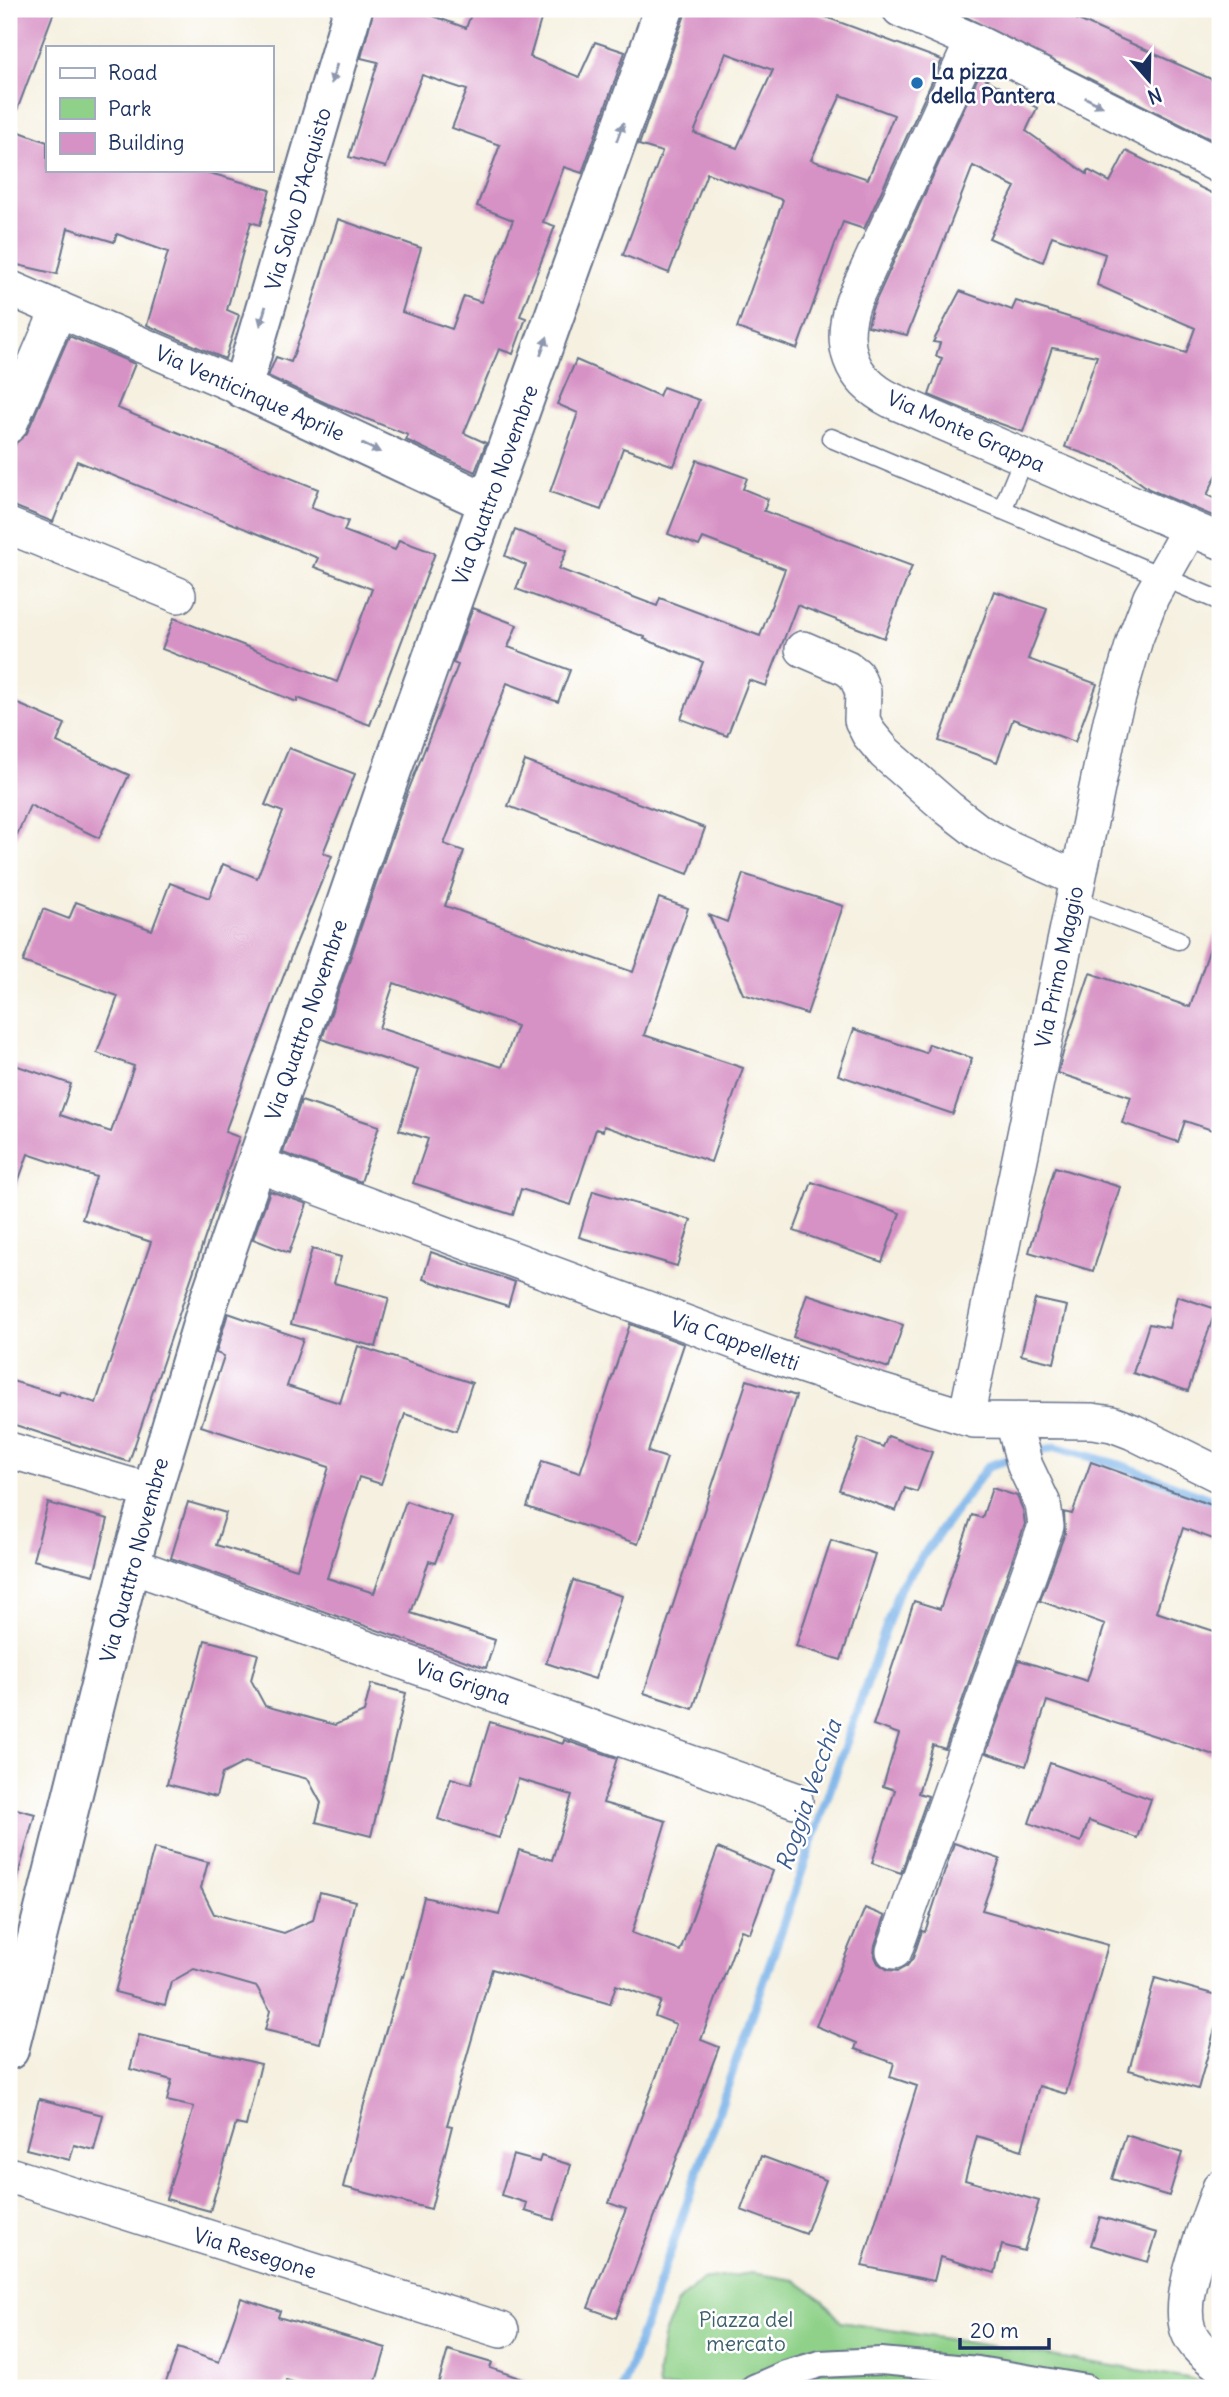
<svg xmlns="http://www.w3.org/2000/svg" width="1229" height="2397" font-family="Delius,sans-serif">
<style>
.green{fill:#8fd189;stroke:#558074;stroke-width:2}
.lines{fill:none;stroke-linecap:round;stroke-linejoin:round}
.stream{stroke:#77b1e8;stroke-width:9}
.building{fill:#d792c5;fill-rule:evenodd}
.service-casing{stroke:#67738b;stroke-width:21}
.pedestrian-casing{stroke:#67738b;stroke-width:30}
.minor-casing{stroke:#67738b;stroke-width:38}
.tertiary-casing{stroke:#67738b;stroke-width:42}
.service{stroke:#fff;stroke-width:18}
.pedestrian{stroke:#fff;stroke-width:26}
.minor{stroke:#fff;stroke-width:35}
.tertiary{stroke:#fff;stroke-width:38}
.oneway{fill:#8d97ae}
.poi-dot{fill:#1f6fb2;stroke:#fff;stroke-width:2.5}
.labels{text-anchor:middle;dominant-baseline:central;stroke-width:5;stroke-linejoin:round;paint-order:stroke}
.poi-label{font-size:21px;font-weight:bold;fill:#1b2f5e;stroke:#fff;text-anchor:start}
.street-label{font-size:21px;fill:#1b2f5e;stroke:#fff}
.park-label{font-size:21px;fill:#3e606b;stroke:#fff}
.water-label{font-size:23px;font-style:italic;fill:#3b5c8e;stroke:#fff}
</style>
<rect width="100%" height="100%" fill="#fff"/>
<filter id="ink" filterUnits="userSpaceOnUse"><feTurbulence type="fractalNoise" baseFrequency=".0143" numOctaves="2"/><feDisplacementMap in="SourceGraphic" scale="14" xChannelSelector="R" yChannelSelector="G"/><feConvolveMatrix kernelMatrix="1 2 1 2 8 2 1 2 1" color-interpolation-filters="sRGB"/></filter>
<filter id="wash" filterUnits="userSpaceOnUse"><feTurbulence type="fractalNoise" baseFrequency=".00686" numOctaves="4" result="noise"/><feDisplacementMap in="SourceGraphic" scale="28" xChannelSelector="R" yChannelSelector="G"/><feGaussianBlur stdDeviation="1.57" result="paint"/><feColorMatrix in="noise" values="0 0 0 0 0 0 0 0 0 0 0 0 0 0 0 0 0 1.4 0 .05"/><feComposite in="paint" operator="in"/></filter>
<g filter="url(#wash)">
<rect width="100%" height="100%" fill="#f5f0df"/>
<path class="green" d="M752,2273l43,7 28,20 18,22 347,56 30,10h-559l-1,-13 5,-38 14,-34 25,-23z"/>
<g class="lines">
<path class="stream" d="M1030,1454l25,-7 65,18 100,38
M623,2388l277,-801 88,-121 28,-9"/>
</g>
<g id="blocks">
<path class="building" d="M9,9h46l-44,117h-2z
M374,9h40l52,19 7,-19h71l-14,48 49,20 16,-35 30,10 -43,121 -18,-6 -21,55 12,4 -35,90 6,2 -13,36 -14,-5 -35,84 22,10 -11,29 -69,-32 2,-5 -80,-31 -60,-28 8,-19 15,5 22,-62 25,-81 83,29 -19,64 50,17 12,-33 17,6 32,-82 -36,-14 23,-61 -48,-17 15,-38 -45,-15 -36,92 -37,-10 29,-95 -17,-4z
M687,9h117l138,51 -78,169 -21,-7 -46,127 -60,-21 46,-128 -76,-27 -38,100 -46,-18 39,-103 -23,-7zM726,53l47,17 -36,78 -43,-15zM841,95l53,20 -26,64 -57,-19z
M950,9h104l166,74v61z
M979,75l58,33 -11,23 61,43 1,-4 22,12 16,-31 94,46v271l-13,27 13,6v18l-71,-30 -33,-24 -51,-18 32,-91 -45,-8 -29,84 -33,-12 -61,-25 13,-37 -6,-2 4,-13 -7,-1 27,-51 52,19 4,-9 170,52 9,-25 -98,-43 8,-31 -53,-18 -9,26 -54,-24 26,-51 -42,-21 -66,169 -39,-9 4,-17z
M9,128l38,14v28h152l71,20 -10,35 -9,-3 -24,88 12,5 -14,44 -78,-34 21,-73 -51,-18 -3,8 -46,-14 -11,46 -48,-11z
M69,336l66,28 -18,44 201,81 -7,19 37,13 -4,10 51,19 4,-10 36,13 -65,172 -72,-27 -1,4 -135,-53 12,-31 163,64 35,-93 -58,-22 4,-9 -241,-97 -24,61 -44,-18v-42l7,-19 11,-10z
M576,360l83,36 4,-9 36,13 -25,66 -51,-18 -22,62 -51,-18 28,-79 -21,-9z
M697,460l50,18 -4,11 25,10 -4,12 148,55 -28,72 -87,-33 -31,81 -17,-6 -22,56 -46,-17 22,-57 -59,-23 1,-2 -129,-48 10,-24 -21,-9 10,-26 52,20 -8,19 98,37 3,-8 100,38 25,-67 -82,-31 -4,8 -31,-12z
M994,591l53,18 -19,50 69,25 -22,58 -62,-23 -16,43 -58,-21z
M473,608l44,17 -9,22 62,23 -12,32 -51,-19 -63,161 20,7 -19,55 188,66 26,-74 29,10 -44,127 99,33 -32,94 -107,-36 -1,5 -7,-2 -25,76 -50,-16 -8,26 -100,-32 15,-44 -29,-9 19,-60 -96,-31 85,-245 51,-129 -5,-2zM394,983l123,43 -15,41 -123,-39z
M9,700l56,24 -8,18 72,33 -30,63 -69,-33 -21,48z
M289,748l66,26 -32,79 9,3 -39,95 -68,181 14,5 -110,325 -120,-39v-43l50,15 1,-4 36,12 55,-161 -69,-23 14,-42 -68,-23 -16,45 -3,-1v-116l6,-17 56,19 -11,31 51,17 23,-66 -37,-13 21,-57 -95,-34 20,-53 26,10 7,-17 76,28 18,-47 39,15 14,-34 34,14 26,-66 -18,-7z
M525,761l180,67 -17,46 -180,-68z
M743,874l100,32 -36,108 -64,-20 -34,-79 18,7z
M1216,930l4,1v186l-5,14 -30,-10 -7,21 -56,-19 9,-26 -73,-24 5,-20 27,-80 100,34z
M854,1029l72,24 3,-9 43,14 -19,56 -115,-39z
M301,1101l78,25 -18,56 -78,-29z
M1055,1167l65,20 -27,84 -64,-19z
M812,1182l88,31 -18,49 -88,-31z
M270,1191l37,13 -18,49 -36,-14z
M593,1191l98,29 -14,46 -98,-29z
M312,1249l29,8 -7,26 55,15 -13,49 -85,-23z
M431,1252l84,30 -7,24 -85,-27z
M807,1294l96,31 -14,43 -96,-31z
M1177,1296l39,13 -28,82 -55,-18 16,-49 20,4z
M1035,1299l32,7 -13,57 -33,-8z
M228,1313l75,26 -16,47 53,17 18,-57 114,37 -16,48 -51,-17 -24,70 -22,-7 -32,101 47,15 32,-92 46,16 -17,46 -6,-2 -18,52 84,27 -9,28 -315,-110 17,-56 38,11 -10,32 81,24 32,-102 -128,-41 23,-70 -8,-3z
M630,1324l54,20 -36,108 19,6 -29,86 -111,-37 15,-46 38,12z
M747,1380l49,16 -103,313 -49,-16z
M888,1436l44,16 -15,40 -12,-4 -9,23 -57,-21 20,-52 24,9z
M1091,1462l129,46v10l-7,21 -30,-11 -27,84 64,21v124l-173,-56 -21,65 -40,-13 33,-93 68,21 18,-57 -65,-23 25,-68 -1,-21 8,2z
M992,1488l25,8 6,14 2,14 -80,225 -12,-4 -15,48 10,3 -27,77 -29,-10 23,-73 -12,-4 16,-52 -26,-9 41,-124 26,8 32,-94 10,3z
M48,1503l60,16 -14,56 -61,-15z
M831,1540l44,14 -34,106 -45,-14z
M573,1580l49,16 -27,83 -49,-16z
M205,1640l53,14 -7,26 14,26 70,19 29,-13 7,-28 35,9 -35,143 -55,-14 5,-19 -13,-24 -63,-17 -23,12 -6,23 -49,-13z
M490,1722l73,22 1,-4 53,18 -14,45 63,18 -34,112 48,18 38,-103 55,23 -23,62 -9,-3 -40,110 18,7 -103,271 -28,-10 38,-99 -17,-6 67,-179 -21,-8 6,-15 -45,-16 -6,19 -118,-35 -45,156 5,1 -21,83 -88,-22 21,-83 38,-128 2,1 20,-80 75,18 20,-65 33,10 20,-65 -54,-16 -19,59 -61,-19 13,-41 20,6z
M1050,1763l101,36 -14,39 -48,-17 -8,21 -52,-19z
M9,1807l26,7 -19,68 -7,-1z
M954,1843l46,16 -18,51 126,35 -42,149 -27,-8 -17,64 -45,-14 -12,44 74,21 -15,50 -22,-6 -7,28 -55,-16 -6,24 -72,-15 55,-180 -27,-9 4,-14 -39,-14 2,-6 -41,-17 49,-118 20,8 -10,29 -1,9 4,9 10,7 10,1 9,-5 6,-8 9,-27 3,1z
M154,1848l54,14 -7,26 13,26 70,19 29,-13 7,-28 35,9 -35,142 -55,-13 5,-19 -13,-24 -63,-18 -23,13 -6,23 -50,-13z
M1155,1978l65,18v15l-22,78 -69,-19z
M139,2035l122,29 -15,62 -10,-2 -26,87 -44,-12 28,-92 -27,-6 5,-21 -42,-11z
M39,2099l64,16 -9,35 -20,-5 -4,15 -44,-11z
M1126,2135l56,18 -13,43 -57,-17z
M513,2155l26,7 2,-6 30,9 -17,55 -29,-9 2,-8 -26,-8z
M761,2156l65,24 -20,54 -65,-24z
M1100,2217l57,16 -9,29 -57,-17z
M241,2298l39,13 -2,6 108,31 -12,40h-60l-28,-8 -2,8h-120l14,-40 41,14z
M448,2350l44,13 -2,5 47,16 -1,4h-99z"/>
</g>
</g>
<g filter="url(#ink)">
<use href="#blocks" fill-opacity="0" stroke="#67738b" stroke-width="2"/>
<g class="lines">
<g class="service-casing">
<path id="service" d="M831,438l389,163
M1002,510l22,-53
M1073,900l105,40"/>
</g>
<g class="pedestrian-casing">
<path id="pedestrian" d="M754,2388l32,-14 34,-10 61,-3 97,9 108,18"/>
</g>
<g class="minor-casing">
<path id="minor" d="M900,9l73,32 247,125
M973,41l-120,261c-14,42 -4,77 38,98l329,141
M9,288l233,100
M9,425l50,-116
M9,526l169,69
M803,649l44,19 9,7 7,17 -1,28 7,14 16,19 63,55 31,24 23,13 76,34
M256,1164l518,192 108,36 92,28 118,1 20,3 21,8 87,43
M966,1418l145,-697 24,-82 16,-42 39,-69
M9,1450l143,42
M130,1565l665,235
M894,1951l152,-425 -3,-22 -18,-38 -12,-45
M9,2175l492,155
M1220,2188c-12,36 -44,105 -32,142 5,15 19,26 32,35"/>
</g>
<g class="tertiary-casing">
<path id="tertiary" d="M353,9l-111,379 247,115
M9,2050l121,-485 79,-264 183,-531 272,-761"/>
</g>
<use href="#service" class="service"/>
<use href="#pedestrian" class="pedestrian"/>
<use href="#minor" class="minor"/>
<use href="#tertiary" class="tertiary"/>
</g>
<defs><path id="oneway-solid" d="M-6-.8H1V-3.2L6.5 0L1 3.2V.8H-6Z" transform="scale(1.75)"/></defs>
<g class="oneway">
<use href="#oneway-solid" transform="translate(334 74) rotate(106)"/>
<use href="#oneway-solid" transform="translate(1094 102) rotate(27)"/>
<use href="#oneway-solid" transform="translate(620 132) rotate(-70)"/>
<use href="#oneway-solid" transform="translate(263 316) rotate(106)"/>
<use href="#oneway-solid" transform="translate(544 346) rotate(-70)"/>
<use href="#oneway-solid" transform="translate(371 448) rotate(25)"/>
</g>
</g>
<circle class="poi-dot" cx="917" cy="83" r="7"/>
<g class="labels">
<g class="poi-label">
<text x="931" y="71">La pizza<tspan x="931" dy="24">della Pantera</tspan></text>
</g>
<g class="street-label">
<text transform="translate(298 199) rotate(-74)">Via Salvo D'Acquisto</text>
<text transform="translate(250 393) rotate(24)">Via Venticinque Aprile</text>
<text transform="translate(966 431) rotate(24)">Via Monte Grappa</text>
<text transform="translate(495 485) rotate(-70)">Via Quattro Novembre</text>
<text transform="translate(1059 967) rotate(-78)">Via Primo Maggio</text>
<text transform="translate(306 1020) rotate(-71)">Via Quattro Novembre</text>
<text transform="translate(735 1341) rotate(20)">Via Cappelletti</text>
<text transform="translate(134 1560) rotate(-75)">Via Quattro Novembre</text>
<text transform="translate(463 1682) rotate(19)">Via Grigna</text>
<text transform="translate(255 2253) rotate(17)">Via Resegone</text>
</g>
<g class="park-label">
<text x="746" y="2319">Piazza del<tspan x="746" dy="24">mercato</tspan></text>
</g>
<g class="water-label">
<text transform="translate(808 1795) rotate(-71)">Roggia Vecchia</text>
</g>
</g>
<rect width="1229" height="2397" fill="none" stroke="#fff" stroke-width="35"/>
<rect x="46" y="46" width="228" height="126" fill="#ffffff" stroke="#a4acbf" stroke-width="2"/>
<rect x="60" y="68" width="35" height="10" fill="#ffffff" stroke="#a4acbf" stroke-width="2"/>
<text x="108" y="80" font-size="21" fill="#1b2f5e">Road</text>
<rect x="60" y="98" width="35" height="21" fill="#8fd189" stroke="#a4acbf" stroke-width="2"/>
<text x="108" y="116" font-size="21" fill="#1b2f5e">Park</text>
<rect x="60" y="133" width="35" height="21" fill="#d792c5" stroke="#a4acbf" stroke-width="2"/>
<text x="108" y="150" font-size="21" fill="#1b2f5e">Building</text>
<g transform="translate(1149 80) rotate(160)" stroke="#ffffff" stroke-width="5" paint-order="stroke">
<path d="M0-5L12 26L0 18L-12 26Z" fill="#1b2f5e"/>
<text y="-10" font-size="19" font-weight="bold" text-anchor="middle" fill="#1b2f5e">N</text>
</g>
<path d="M960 2338v10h89v-10" fill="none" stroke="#1b2f5e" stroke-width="3.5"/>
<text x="970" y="2338" font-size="21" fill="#1b2f5e" stroke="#ffffff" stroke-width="5" paint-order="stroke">20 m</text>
</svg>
